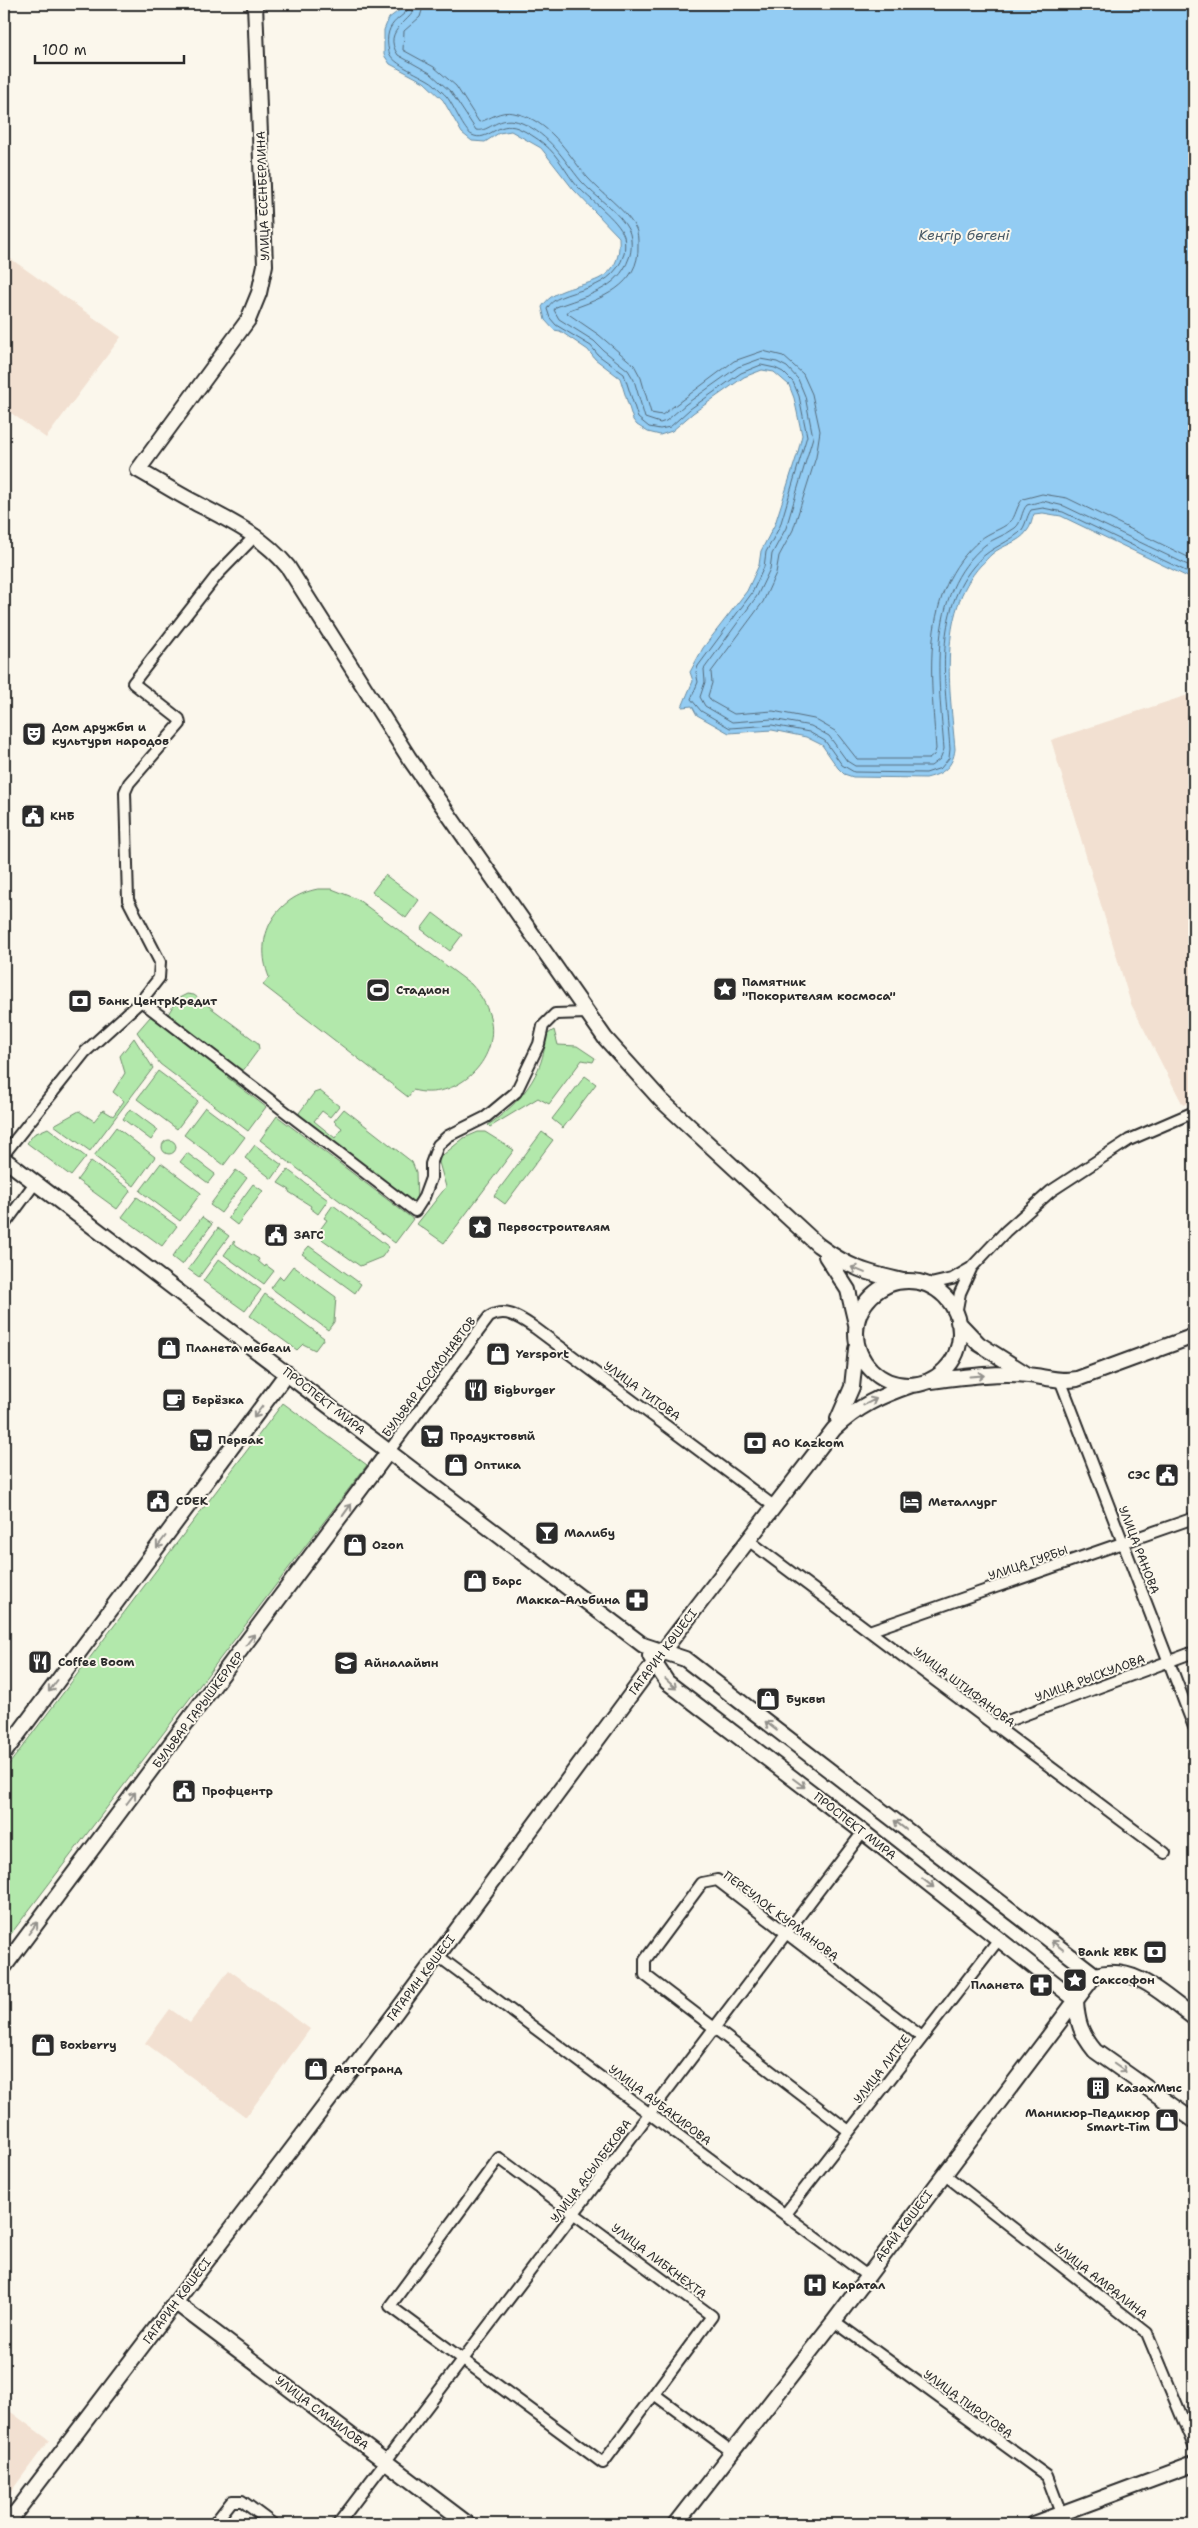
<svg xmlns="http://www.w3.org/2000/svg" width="1198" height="2528" font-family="'Shantell Sans',sans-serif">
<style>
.built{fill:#f2e0d1}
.green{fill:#b2e8ab;stroke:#6e8a6b}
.water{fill:#93ccf3;stroke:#698ca3}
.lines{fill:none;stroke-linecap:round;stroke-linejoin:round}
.shore{stroke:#556b7b;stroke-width:1}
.street-casing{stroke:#2b2b2b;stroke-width:14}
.secondary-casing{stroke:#2b2b2b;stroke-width:18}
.street{stroke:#fbf7ec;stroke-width:10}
.secondary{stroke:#fbf7ec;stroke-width:14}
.oneway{stroke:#93918c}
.labels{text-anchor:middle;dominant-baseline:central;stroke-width:4;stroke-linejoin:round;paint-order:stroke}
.street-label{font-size:12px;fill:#2b2b2b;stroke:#fbf7ec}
.poi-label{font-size:12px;font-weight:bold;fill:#2b2b2b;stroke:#fbf7ec;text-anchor:start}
.water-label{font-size:14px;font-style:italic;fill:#4a5b67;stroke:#fbf7ec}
</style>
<rect width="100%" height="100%" fill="#fbf7ec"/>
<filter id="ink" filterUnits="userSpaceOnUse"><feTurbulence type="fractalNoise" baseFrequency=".02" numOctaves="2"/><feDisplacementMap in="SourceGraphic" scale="10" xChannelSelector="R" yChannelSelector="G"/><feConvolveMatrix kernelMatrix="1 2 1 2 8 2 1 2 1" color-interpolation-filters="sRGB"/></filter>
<g filter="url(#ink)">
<path class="built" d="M4,254l117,83 -75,101 -42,-30z
M1194,693v407l-11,5 -52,-101 -80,-264z
M229,1970l81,59 -64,88 -101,-74 25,-34 20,14z
M4,2407l45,33 -45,61z"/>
<path class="green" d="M385,875l34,25 -13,18 -34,-26z
M318,889h14l25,10 114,85c9,10 15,19 19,33 11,44 -35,85 -77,73l-5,7 -145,-112 6,-8c-16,-40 6,-80 49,-88z
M433,913l29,22 -12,16 -29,-22z
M187,994l7,1 64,48 1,6 -17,23 -75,-56 10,-17z
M155,1016l111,87 -39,-26 39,30 -18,24 -88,-67 -23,-32 13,-15z
M554,1030l4,15 19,1 18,12 -2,4 -11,-2 -33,44 -11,-6 -48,29 -2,-2c32,-22 56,-50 58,-90z
M134,1038l19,30 -63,83 -36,-26 25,-14 15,10 9,-11 10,6 11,-15 -11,-9 12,-19 -5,-17z
M158,1071l40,30 -21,28 -40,-30z
M585,1076l11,8 -33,44 -11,-9z
M320,1091l19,15 -9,11 -8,-6 -8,10 21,17 7,-10 -8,-7 10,-12 68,53 4,10 1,30 -3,3 -114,-88 -1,-4 15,-20z
M205,1107l40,30 -21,28 -40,-30z
M130,1109l28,21 -7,10 -28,-21z
M277,1116l136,103 -18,24 -135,-103z
M116,1127l39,30 -21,29 -40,-30z
M48,1128l38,29 -15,19 -44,-33 7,-9z
M478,1132h7l29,18 -70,93 -27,-19 29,-37 -8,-28 26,-21z
M542,1132l11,8 -48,64 -11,-8z
M162 1147a7 7 0 1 1 14 0a7 7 0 1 1-14 0Z
M255,1145l27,20 -10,14 -27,-21z
M187,1153l28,21 -7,9 -28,-21z
M91,1161l40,29 -14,19 -40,-29z
M161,1163l40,30 -21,28 -40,-30z
M236,1170l11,8 -26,35 -11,-8z
M288,1170l40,30 -10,14 -8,-6 1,-2 -22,-14 1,-2 -12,-7z
M253,1184l10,7 -26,34 -9,-7z
M137,1197l40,29 -15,20 -40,-29z
M333,1205l56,42 -7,10 -22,9 -44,-31 11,-15 -3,-2z
M202,1217l10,7 -30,41 -10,-8z
M218,1228l11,8 -30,41 -11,-8z
M234,1241l2,4 23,14 -1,2 7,6 1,-2 8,6 -10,13 -40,-29z
M309,1246l52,38 -6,9 -53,-39z
M219,1259l42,31 -16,21 -42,-30z
M293,1266l43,31 -2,25 -6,8 -57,-42 9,-12 3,3z
M265,1294l59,44 -9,12 -12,-6 -6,6 -47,-34z
M283,1403l84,62 -363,478v-172z"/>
<path class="water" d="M408,4h786v576l-133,-64 -18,-3 -9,1c-2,5 -3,13 -7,17 -8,12 -25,14 -35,23 -4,3 -7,8 -11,11 -44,48 -31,125 -26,184 -2,18 -12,25 -29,29l-73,-1 -9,-3 -6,-6 -16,-23 -16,-8 -34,-7 -43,3 -32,-18 -5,-9 -10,1 11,-26 -3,-9 13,-24 44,-57 12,-26 2,-14 14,-27 23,-72 4,-17 -8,-37 -5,-13 -15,-13 -12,-2 -18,7 -51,36 -21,18 -12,4 -12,-3 -11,-7 -4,-5 -13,-42 -25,-19 -7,-9 -28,-19 -6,-1 -9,-10 -3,-13c20,-33 81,-9 77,-70l-46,-48 -32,-41 -30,-17 -12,2 -14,9 -13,-1 -10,-8 -19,-33 -19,-18 -34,-18 -6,-9v-25l5,-12z"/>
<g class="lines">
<path class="shore" d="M410,4c-1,15 -29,13 -21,48 3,13 34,23 45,32 4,5 10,9 13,13 7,9 17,34 25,38 16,8 25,-15 46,-7 9,4 19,10 26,16 14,11 22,29 33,42 12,13 41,33 47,50 1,5 1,13 0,18 -14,44 -67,32 -77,55l3,9 6,7 35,21 7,9 26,19 14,44 11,9 11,2 10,-2 20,-18 51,-36 20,-8 14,3 8,4 10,10 6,14 8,40 -27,90 -14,26 -2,15 -12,26 -54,73 -2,6 2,10 -7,17 10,12 29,17 42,-3 37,7 16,9 17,24 12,7 72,1 15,-5 8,-10 1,-9c-4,-59 -18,-132 23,-182 15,-19 28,-20 46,-34 7,-6 7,-16 12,-23l12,-2 20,4 131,63
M416,4c-1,18 -36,24 -18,51l32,18 21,19 25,38c14,3 22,-17 46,-7 28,12 41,36 59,58 15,17 38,30 48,50 3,7 3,20 0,27 -11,32 -44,38 -73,49l-2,3 5,9 35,22 9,9 25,20 6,10 11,38 15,5 6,-2 20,-17 52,-37 22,-8 17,3 10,5 11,12 7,17 8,41 -27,91 -14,26 -2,15 -13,27 -53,73 1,13 -5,15 5,9 27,16 40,-3 39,7 18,10 18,25 8,5h76l9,-7 4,-10c-5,-68 -19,-154 41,-204 9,-7 21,-10 30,-17 7,-5 6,-17 12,-23l16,-4 21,5 130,62
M424,4l-4,13 -16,14 -1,19 31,17 22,19 23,36c12,-3 20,-12 35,-9 36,7 52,39 73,64 15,17 36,30 48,50 3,5 3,12 3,18 2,41 -38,54 -69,65l-2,3 32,22 35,30 7,13 10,35 11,2 72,-54 29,-10 20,5 20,18 9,20 8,37 -4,26 -23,73 -14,26 -3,17 -13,29 -52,70 1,11 -4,13 3,5 23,13 39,-3 41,8 21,12 22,28h72l5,-4 2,-6c-5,-72 -17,-157 44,-209 9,-8 21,-10 30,-18 6,-5 6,-16 13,-23l19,-5 25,4 127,62"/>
<g class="street-casing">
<path id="street" d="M141,1001l274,210 9,-14 7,-19v-14l7,-19 10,-9 38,-19 30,-25 23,-48 4,-18 12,-12 32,-1
M4,1154l81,-102 56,-51 18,-23 1,-16 -32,-62 -3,-108 4,-9 51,-59 -1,-5 -46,-36 85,-109 38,-39
M4,1225l31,-42
M926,1285l26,-6 19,-11 35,-37 45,-40 78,-51 65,-28
M956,1314l4,-21 11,-24
M1061,1382l133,345
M389,1451l100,-134c17,-10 31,1 46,11l240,179
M748,1540l417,313
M869,1631l325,-113
M994,1726l200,-74
M438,1956l428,319
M849,2131l-204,-156v-15l57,-77 15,-3 205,157
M499,2158l213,158 -109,147 -213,-157z
M944,2174l203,159 47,113
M785,2214l214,-275
M834,2321l213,155 18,48
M654,2394l77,57
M214,2524l18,-23h10l31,23
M338,2524l525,-692"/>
</g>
<g class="secondary-casing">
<path id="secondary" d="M255,4l10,261 -6,28 -11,27 -110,150c18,10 35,21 54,31 36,19 70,34 96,66l121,191 196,280 56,62 157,145c31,23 49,28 85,36
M4,1159l639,486 42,14 410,316
M826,1256l22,34 8,34
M856 1333a52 52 0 1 1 104 0a52 52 0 1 1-104 0Z
M958,1322l21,22 49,31
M931,1381c32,-4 65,-9 97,-6 18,2 31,7 49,4l117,-43
M838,1419l14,-32 4,-38
M650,1656l17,26 196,150 213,168c1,22 5,34 19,51l99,70
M4,1753l283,-380
M4,1967l385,-516
M1095,1975c41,-11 69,21 99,43
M176,2303l292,221
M7,2524l389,-512 267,-361 171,-222c24,-23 46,-33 78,-44
M676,2524l158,-203 261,-346
M1033,2524l161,-60"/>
</g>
<use href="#street" class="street"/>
<use href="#secondary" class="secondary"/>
</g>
<defs><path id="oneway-shaft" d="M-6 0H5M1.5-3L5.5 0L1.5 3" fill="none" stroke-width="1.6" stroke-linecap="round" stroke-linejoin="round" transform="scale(1.25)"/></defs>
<g class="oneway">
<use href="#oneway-shaft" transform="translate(858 1270) rotate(-157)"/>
<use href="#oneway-shaft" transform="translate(977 1376) rotate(-4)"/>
<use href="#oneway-shaft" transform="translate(870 1402) rotate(-27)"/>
<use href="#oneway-shaft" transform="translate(258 1412) rotate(127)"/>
<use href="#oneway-shaft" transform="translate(347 1510) rotate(-54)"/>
<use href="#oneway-shaft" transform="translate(161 1542) rotate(127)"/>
<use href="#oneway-shaft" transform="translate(250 1640) rotate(-53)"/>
<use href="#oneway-shaft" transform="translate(671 1684) rotate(42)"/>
<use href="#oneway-shaft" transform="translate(53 1686) rotate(127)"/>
<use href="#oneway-shaft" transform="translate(771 1726) rotate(-142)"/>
<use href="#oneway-shaft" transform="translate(799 1783) rotate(37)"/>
<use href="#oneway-shaft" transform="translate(131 1798) rotate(-53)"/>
<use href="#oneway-shaft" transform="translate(900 1825) rotate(-142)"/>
<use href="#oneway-shaft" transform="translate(928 1883) rotate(38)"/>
<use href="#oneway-shaft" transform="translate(33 1928) rotate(-53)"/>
<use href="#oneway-shaft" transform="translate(1057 1945) rotate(-142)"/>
<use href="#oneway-shaft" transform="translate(1120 2068) rotate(35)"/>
</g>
</g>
<defs>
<g id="theatre-square" transform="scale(1.25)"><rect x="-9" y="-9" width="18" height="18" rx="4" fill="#2b2b2b" stroke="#fbf7ec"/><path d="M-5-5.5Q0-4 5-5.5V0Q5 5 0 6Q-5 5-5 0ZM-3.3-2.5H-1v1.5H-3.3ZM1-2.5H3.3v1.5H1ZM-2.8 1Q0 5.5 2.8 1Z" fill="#fff"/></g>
<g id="civic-square" transform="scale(1.25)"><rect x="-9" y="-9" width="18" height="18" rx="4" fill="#2b2b2b" stroke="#fbf7ec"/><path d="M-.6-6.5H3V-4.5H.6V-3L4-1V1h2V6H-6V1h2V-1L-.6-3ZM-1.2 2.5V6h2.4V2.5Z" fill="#fff"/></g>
<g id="sight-square" transform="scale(1.25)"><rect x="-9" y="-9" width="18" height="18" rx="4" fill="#2b2b2b" stroke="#fbf7ec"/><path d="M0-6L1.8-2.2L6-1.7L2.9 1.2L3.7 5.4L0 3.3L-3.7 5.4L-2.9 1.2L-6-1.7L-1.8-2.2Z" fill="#fff"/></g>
<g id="stadium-square" transform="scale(1.25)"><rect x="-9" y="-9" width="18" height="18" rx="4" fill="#2b2b2b" stroke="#fbf7ec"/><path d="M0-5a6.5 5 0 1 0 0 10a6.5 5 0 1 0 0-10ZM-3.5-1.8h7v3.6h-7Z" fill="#fff"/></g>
<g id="bank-square" transform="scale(1.25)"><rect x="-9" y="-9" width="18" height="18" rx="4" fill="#2b2b2b" stroke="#fbf7ec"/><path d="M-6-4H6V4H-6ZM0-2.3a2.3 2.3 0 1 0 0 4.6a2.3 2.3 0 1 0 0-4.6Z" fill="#fff"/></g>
<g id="shop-square" transform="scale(1.25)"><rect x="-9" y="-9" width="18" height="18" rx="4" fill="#2b2b2b" stroke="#fbf7ec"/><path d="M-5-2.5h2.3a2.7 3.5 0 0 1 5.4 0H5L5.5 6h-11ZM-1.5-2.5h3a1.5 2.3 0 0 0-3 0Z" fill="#fff"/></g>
<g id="restaurant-square" transform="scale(1.25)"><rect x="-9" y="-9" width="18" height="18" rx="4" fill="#2b2b2b" stroke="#fbf7ec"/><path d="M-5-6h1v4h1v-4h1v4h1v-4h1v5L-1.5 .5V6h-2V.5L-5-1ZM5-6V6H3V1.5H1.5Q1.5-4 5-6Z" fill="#fff"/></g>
<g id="cafe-square" transform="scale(1.25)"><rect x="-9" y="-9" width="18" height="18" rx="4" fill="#2b2b2b" stroke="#fbf7ec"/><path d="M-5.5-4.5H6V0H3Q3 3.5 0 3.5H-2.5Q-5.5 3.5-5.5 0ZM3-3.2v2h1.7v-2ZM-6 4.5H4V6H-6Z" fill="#fff"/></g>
<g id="supermarket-square" transform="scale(1.25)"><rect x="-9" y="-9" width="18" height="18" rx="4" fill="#2b2b2b" stroke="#fbf7ec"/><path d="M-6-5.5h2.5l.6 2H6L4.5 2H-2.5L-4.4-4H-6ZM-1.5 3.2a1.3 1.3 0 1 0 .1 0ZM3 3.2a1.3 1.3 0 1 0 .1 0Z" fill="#fff"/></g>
<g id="hotel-square" transform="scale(1.25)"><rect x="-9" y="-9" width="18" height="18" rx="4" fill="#2b2b2b" stroke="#fbf7ec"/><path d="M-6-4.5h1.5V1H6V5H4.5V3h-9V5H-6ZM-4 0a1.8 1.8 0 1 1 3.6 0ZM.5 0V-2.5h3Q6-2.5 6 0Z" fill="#fff"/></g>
<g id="bar-square" transform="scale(1.25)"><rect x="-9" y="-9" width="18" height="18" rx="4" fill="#2b2b2b" stroke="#fbf7ec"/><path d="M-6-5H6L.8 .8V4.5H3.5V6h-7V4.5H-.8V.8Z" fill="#fff"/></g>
<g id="pharmacy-square" transform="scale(1.25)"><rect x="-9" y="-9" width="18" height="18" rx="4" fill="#2b2b2b" stroke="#fbf7ec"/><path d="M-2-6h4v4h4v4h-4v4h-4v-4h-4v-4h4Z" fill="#fff"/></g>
<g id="school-square" transform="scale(1.25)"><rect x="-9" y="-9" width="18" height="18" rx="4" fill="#2b2b2b" stroke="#fbf7ec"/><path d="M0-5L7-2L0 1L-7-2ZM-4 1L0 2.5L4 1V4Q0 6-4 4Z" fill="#fff"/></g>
<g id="building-square" transform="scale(1.25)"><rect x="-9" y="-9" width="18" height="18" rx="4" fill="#2b2b2b" stroke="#fbf7ec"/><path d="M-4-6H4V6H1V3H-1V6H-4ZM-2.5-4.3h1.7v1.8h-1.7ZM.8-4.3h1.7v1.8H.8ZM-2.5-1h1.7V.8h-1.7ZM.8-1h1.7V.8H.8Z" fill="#fff"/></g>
<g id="hospital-square" transform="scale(1.25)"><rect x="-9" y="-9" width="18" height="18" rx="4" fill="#2b2b2b" stroke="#fbf7ec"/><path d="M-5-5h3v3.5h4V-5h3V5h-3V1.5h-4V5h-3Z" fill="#fff"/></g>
</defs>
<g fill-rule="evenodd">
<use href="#theatre-square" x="34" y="734"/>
<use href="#civic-square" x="33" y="816"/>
<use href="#sight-square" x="725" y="989"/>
<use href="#stadium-square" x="378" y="990"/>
<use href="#bank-square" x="80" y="1001"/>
<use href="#sight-square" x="480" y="1227"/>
<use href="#civic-square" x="276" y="1235"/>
<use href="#shop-square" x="169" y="1348"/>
<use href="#shop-square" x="498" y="1354"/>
<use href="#restaurant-square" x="476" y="1390"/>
<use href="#cafe-square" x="174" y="1400"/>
<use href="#supermarket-square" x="432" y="1436"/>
<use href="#supermarket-square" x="201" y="1440"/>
<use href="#bank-square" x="755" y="1443"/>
<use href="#shop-square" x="456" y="1465"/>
<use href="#civic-square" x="1167" y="1475"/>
<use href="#civic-square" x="158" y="1501"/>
<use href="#hotel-square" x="911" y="1502"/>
<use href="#bar-square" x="547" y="1533"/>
<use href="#shop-square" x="355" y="1545"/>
<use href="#shop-square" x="475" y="1581"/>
<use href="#pharmacy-square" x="637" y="1600"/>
<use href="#restaurant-square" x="40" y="1662"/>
<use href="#school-square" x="346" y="1663"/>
<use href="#shop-square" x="768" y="1699"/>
<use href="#civic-square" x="184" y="1791"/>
<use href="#bank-square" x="1155" y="1952"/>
<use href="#sight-square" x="1075" y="1980"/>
<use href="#pharmacy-square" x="1041" y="1985"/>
<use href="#shop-square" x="43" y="2045"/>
<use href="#shop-square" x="316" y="2069"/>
<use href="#building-square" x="1098" y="2088"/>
<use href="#shop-square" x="1167" y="2120"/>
<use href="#hospital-square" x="815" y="2285"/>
</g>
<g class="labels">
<g class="street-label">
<text transform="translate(263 196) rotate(-92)">УЛИЦА ЕСЕНБЕРЛИНА</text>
<text transform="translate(429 1377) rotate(-53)">БУЛЬВАР КОСМОНАВТОВ</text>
<text transform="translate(642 1391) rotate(36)">УЛИЦА ТИТОВА</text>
<text transform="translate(324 1401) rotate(38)">ПРОСПЕКТ МИРА</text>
<text transform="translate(1139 1550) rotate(69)">УЛИЦА РАНОВА</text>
<text transform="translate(1028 1563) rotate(-19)">УЛИЦА ГУРБЫ</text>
<text transform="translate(663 1652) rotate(-53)">ГАГАРИН КӨШЕСІ</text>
<text transform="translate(1090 1678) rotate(-20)">УЛИЦА РЫСКУЛОВА</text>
<text transform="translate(964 1687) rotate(37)">УЛИЦА ШТИФАНОВА</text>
<text transform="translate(198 1710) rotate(-53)">БУЛЬВАР ГАРЫШКЕРЛЕР</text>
<text transform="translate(855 1826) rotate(38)">ПРОСПЕКТ МИРА</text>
<text transform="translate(781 1916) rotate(37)">ПЕРЕУЛОК КУРМАНОВА</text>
<text transform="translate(421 1978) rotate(-53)">ГАГАРИН КӨШЕСІ</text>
<text transform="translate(882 2069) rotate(-52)">УЛИЦА ЛИТКЕ</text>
<text transform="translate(660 2105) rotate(37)">УЛИЦА АУБАКИРОВА</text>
<text transform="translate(591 2171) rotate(-53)">УЛИЦА АСЫЛБЕКОВА</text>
<text transform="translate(904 2226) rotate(-53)">АБАЙ КӨШЕСІ</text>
<text transform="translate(659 2261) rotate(37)">УЛИЦА ЛИБКНЕХТА</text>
<text transform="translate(1101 2281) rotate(38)">УЛИЦА АМРАЛИНА</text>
<text transform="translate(177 2301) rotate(-53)">ГАГАРИН КӨШЕСІ</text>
<text transform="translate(968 2404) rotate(36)">УЛИЦА ПИРОГОВА</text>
<text transform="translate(322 2413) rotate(37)">УЛИЦА СМАИЛОВА</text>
</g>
<g class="poi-label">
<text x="52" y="727">Дом дружбы и<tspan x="52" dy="14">культуры народов</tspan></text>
<text x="50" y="816">КНБ</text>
<text x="742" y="982">Памятник<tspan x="742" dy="14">"Покорителям космоса"</tspan></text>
<text x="396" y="990">Стадион</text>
<text x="98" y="1001">Банк ЦентрКредит</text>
<text x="498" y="1227">Первостроителям</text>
<text x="294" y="1235">ЗАГС</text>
<text x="186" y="1348">Планета мебели</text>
<text x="516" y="1354">Yersport</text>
<text x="494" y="1390">Bigburger</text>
<text x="192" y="1400">Берёзка</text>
<text x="450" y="1436">Продуктовый</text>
<text x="218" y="1440">Первак</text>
<text x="772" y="1443">AO Kazkom</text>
<text x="474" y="1465">Оптика</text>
<text x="1150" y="1475" text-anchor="end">СЭС</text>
<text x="176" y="1501">CDEK</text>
<text x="928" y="1502">Металлург</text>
<text x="564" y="1533">Малибу</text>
<text x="372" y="1545">Ozon</text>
<text x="492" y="1581">Барс</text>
<text x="620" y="1600" text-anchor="end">Макка-Альбина</text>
<text x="58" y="1662">Coffee Boom</text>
<text x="364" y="1663">Айналайын</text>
<text x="786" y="1699">Буквы</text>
<text x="202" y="1791">Профцентр</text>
<text x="1138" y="1952" text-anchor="end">Bank RBK</text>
<text x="1092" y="1980">Саксофон</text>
<text x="1024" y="1985" text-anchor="end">Планета</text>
<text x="60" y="2045">Boxberry</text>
<text x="334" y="2069">Автогранд</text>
<text x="1116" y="2088">КазахМыс</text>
<text x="1150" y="2113" text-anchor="end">Маникюр-Педикюр<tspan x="1150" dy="14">Smart-Tim</tspan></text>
<text x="832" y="2285">Каратал</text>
</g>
<g class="water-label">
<text x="964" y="235">Кеңгір бөгені</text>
</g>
</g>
<rect width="1198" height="2528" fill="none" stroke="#fbf7ec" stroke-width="20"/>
<rect x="10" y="10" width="1178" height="2508" fill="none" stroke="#2b2b2b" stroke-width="2" filter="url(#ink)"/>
<path d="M35 55v8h149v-8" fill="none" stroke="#2b2b2b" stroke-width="2.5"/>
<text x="42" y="55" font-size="15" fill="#2b2b2b" stroke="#fbf7ec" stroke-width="4" paint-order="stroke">100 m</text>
</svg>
